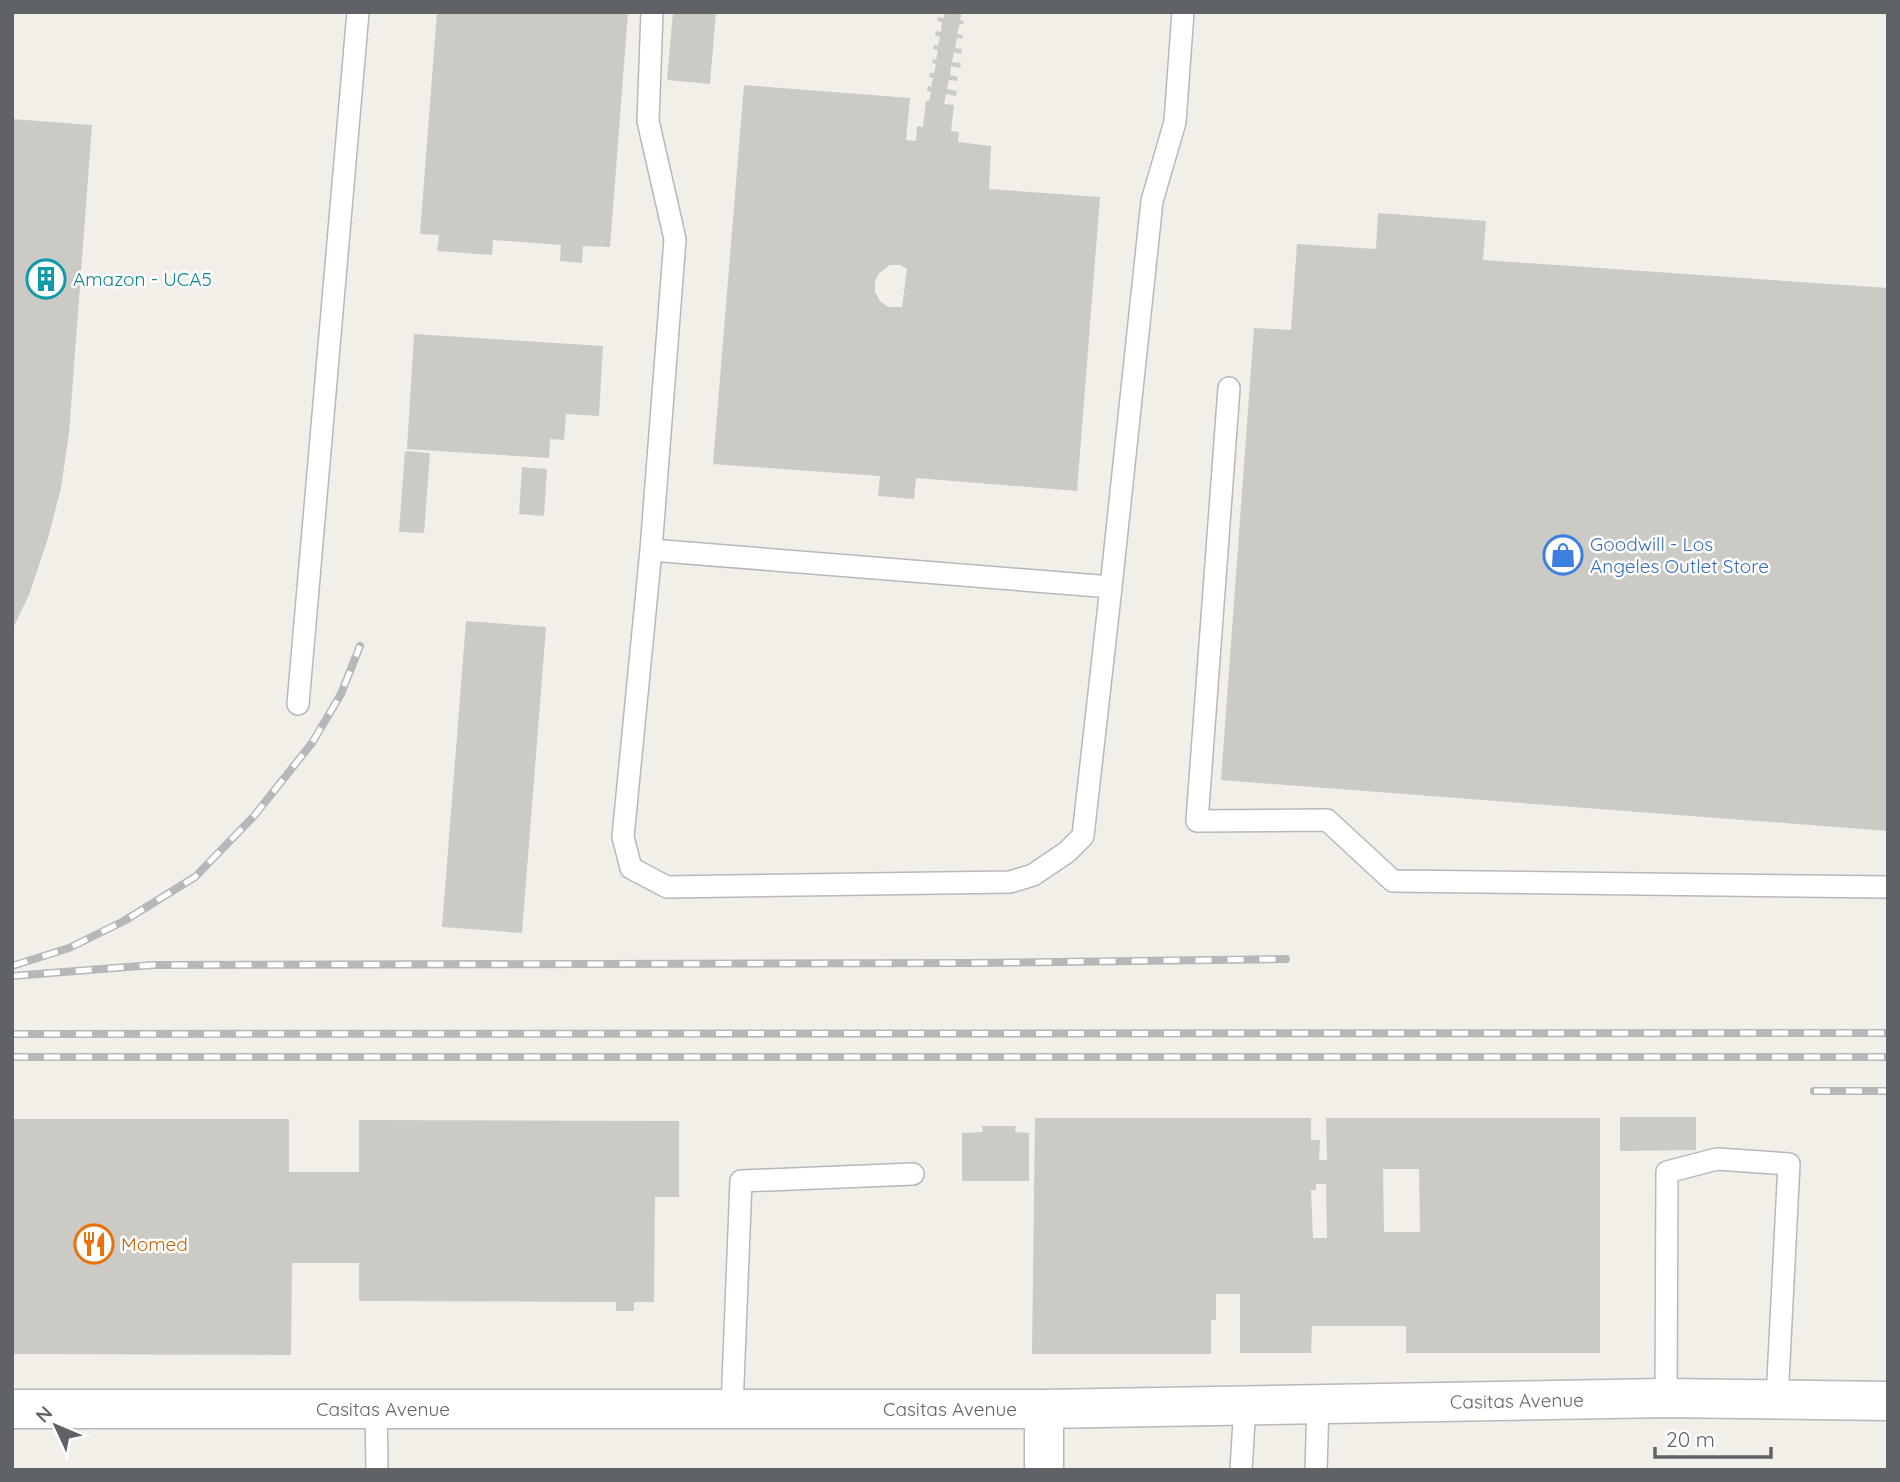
<svg xmlns="http://www.w3.org/2000/svg" width="1900" height="1482" font-family="Quicksand,sans-serif">
<style>
.building{fill:#cccac5;fill-rule:evenodd}
.lines{fill:none;stroke-linecap:round;stroke-linejoin:round}
.service-casing{stroke:#b5b8bc;stroke-width:24}
.minor-casing{stroke:#b5b8bc;stroke-width:41}
.service{stroke:#fff;stroke-width:21}
.minor{stroke:#fff;stroke-width:38}
.rail-casing{stroke:#b6b7b8;stroke-width:8}
.rail{stroke:#fff;stroke-width:5;stroke-dasharray:16;stroke-linecap:butt}
.labels{text-anchor:middle;dominant-baseline:central;stroke-width:5;stroke-linejoin:round;paint-order:stroke}
.culture-label{font-size:19px;fill:#0d838f;stroke:#fff;text-anchor:start}
.shop-label{font-size:19px;fill:#366cbe;stroke:#fff;text-anchor:start}
.food-label{font-size:19px;fill:#c56008;stroke:#fff;text-anchor:start}
.street-label{font-size:19px;fill:#5f6368;stroke:#fff}
</style>
<rect width="100%" height="100%" fill="#f1efe8"/>
<path class="building" d="M437,12h191l-18,235 -27,-1 -1,17 -22,-2 1,-16 -68,-5 -1,15 -55,-4 2,-16 -19,-1z
M673,12h43l-6,72 -43,-4z
M945,12h17l-2,8 4,1 -1,3h-3l-3,10 6,1 -1,4 -5,-1 -2,10 7,1 -1,5 -7,-2 -2,10 9,1 -1,5 -9,-2 -1,9 8,2 -1,4 -8,-1 -2,9 10,2 -1,5 -10,-2 -2,10 10,1 -3,26 8,1 -1,10 33,4 -2,43 111,8 -23,294 -161,-13 -2,21 -36,-3 2,-20 -167,-12 31,-379 166,13 -4,42 10,1 1,-15 6,1 3,-26h3l2,-9 -4,-1 1,-5 3,1 2,-9 -4,-1 1,-4h4l2,-9 -4,-1 1,-4 3,1 2,-10 -5,-1 1,-4h4l2,-8 -5,-1 1,-5 5,1 1,-10 -5,-1 1,-4 6,1zM890,265h10l7,4 -5,38h-14l-8,-6 -5,-9v-11l4,-8z
M12,119l80,6 -23,308 -8,55 -13,50 -19,57 -17,35z
M1378,213l108,8 -3,39 405,28v543l-667,-51 33,-452 37,2 6,-86 79,5z
M414,334l189,12 -4,70 -33,-2 -2,26 -14,-1 -1,19 -142,-9z
M405,451l25,2 -6,80 -25,-1z
M522,467l25,2 -3,47 -25,-2z
M466,621l80,6 -24,306 -80,-6z
M1620,1117h76v33l-76,1z
M1035,1118h276v22h9l-1,20h8l-1,-42h274v235h-194v-27h-94l-1,27h-71v-59h-24v26h-5v34h-179zM1383,1169h36l1,63h-36zM1316,1184h10l1,54h-14l-2,-48h5z
M12,1119h277v53h70v-52l320,1v76h-24l-1,105h-20v9h-18v-9l-257,-1v-38h-67l-1,92 -279,-1z
M982,1126h34l-1,6 14,1v48h-67v-48l21,-1z"/>
<g class="lines">
<g class="service-casing">
<path id="service" d="M652,12l-4,109 27,118 -24,311 460,37 41,-386 23,-79 8,-110
M1229,388l-32,433 130,-1 66,61 495,6
M651,550l-28,287 8,31 36,19 343,-5 23,-7 34,-23 16,-16 28,-249
M298,704l60,-692
M1666,1398l1,-226 50,-13 72,5 -12,236
M732,1408l9,-227 172,-7
M376,1409l1,61
M1241,1470l4,-65
M1316,1470l2,-66"/>
</g>
<g class="minor-casing">
<g id="minor">
<path id="s1" d="M12,1409h1032l622,-11 222,3"/>
<path d="M1044,1409v61"/>
</g>
</g>
<use href="#service" class="service"/>
<use href="#minor" class="minor"/>
<g class="rail-casing">
<path id="rail" d="M12,966l57,-18 55,-27 71,-44 59,-61 58,-73 29,-49 19,-48
M12,976l141,-11 816,-2 317,-4
M12,1034l1876,-1
M12,1057h1876
M1814,1091h74"/>
</g>
<use href="#rail" class="rail"/>
</g>
<defs>
<g id="building-ring" transform="scale(2.0125)"><circle r="9.5" fill="#fff" stroke="#0f9aa8" stroke-width="1.5"/><path d="M-4-6H4V6H1V3H-1V6H-4ZM-2.5-4.3h1.7v1.8h-1.7ZM.8-4.3h1.7v1.8H.8ZM-2.5-1h1.7V.8h-1.7ZM.8-1h1.7V.8H.8Z" fill="#0f9aa8"/></g>
<g id="shop-ring" transform="scale(2.0125)"><circle r="9.5" fill="#fff" stroke="#3f7fe0" stroke-width="1.5"/><path d="M-5-2.5h2.3a2.7 3.5 0 0 1 5.4 0H5L5.5 6h-11ZM-1.5-2.5h3a1.5 2.3 0 0 0-3 0Z" fill="#3f7fe0"/></g>
<g id="restaurant-ring" transform="scale(2.0125)"><circle r="9.5" fill="#fff" stroke="#e8710a" stroke-width="1.5"/><path d="M-5-6h1v4h1v-4h1v4h1v-4h1v5L-1.5 .5V6h-2V.5L-5-1ZM5-6V6H3V1.5H1.5Q1.5-4 5-6Z" fill="#e8710a"/></g>
</defs>
<g fill-rule="evenodd">
<use href="#building-ring" x="46" y="279"/>
<use href="#shop-ring" x="1563" y="555"/>
<use href="#restaurant-ring" x="94" y="1244"/>
</g>
<g class="labels">
<g class="culture-label">
<text x="73" y="279">Amazon - UCA5</text>
</g>
<g class="shop-label">
<text x="1590" y="544">Goodwill - Los<tspan x="1590" dy="22">Angeles Outlet Store</tspan></text>
</g>
<g class="food-label">
<text x="121" y="1244">Momed</text>
</g>
<g class="street-label">
<text stroke="none"><textPath href="#s1" startOffset="1505">Casitas Avenue</textPath></text>
<text stroke="none"><textPath href="#s1" startOffset="938">Casitas Avenue</textPath></text>
<text stroke="none"><textPath href="#s1" startOffset="371">Casitas Avenue</textPath></text>
</g>
</g>
<rect width="1900" height="1482" fill="none" stroke="#5f6368" stroke-width="28"/>
<g transform="translate(56 1426) rotate(314)" stroke="#ffffff" stroke-width="5" paint-order="stroke">
<path d="M0-5L12 26L0 18L-12 26Z" fill="#5f6368"/>
<text y="-10" font-size="19" font-weight="bold" text-anchor="middle" fill="#5f6368">N</text>
</g>
<path d="M1655 1447v10h116v-10" fill="none" stroke="#5f6368" stroke-width="3.5"/>
<text x="1666" y="1447" font-size="21" fill="#5f6368" stroke="#ffffff" stroke-width="5" paint-order="stroke">20 m</text>
</svg>
